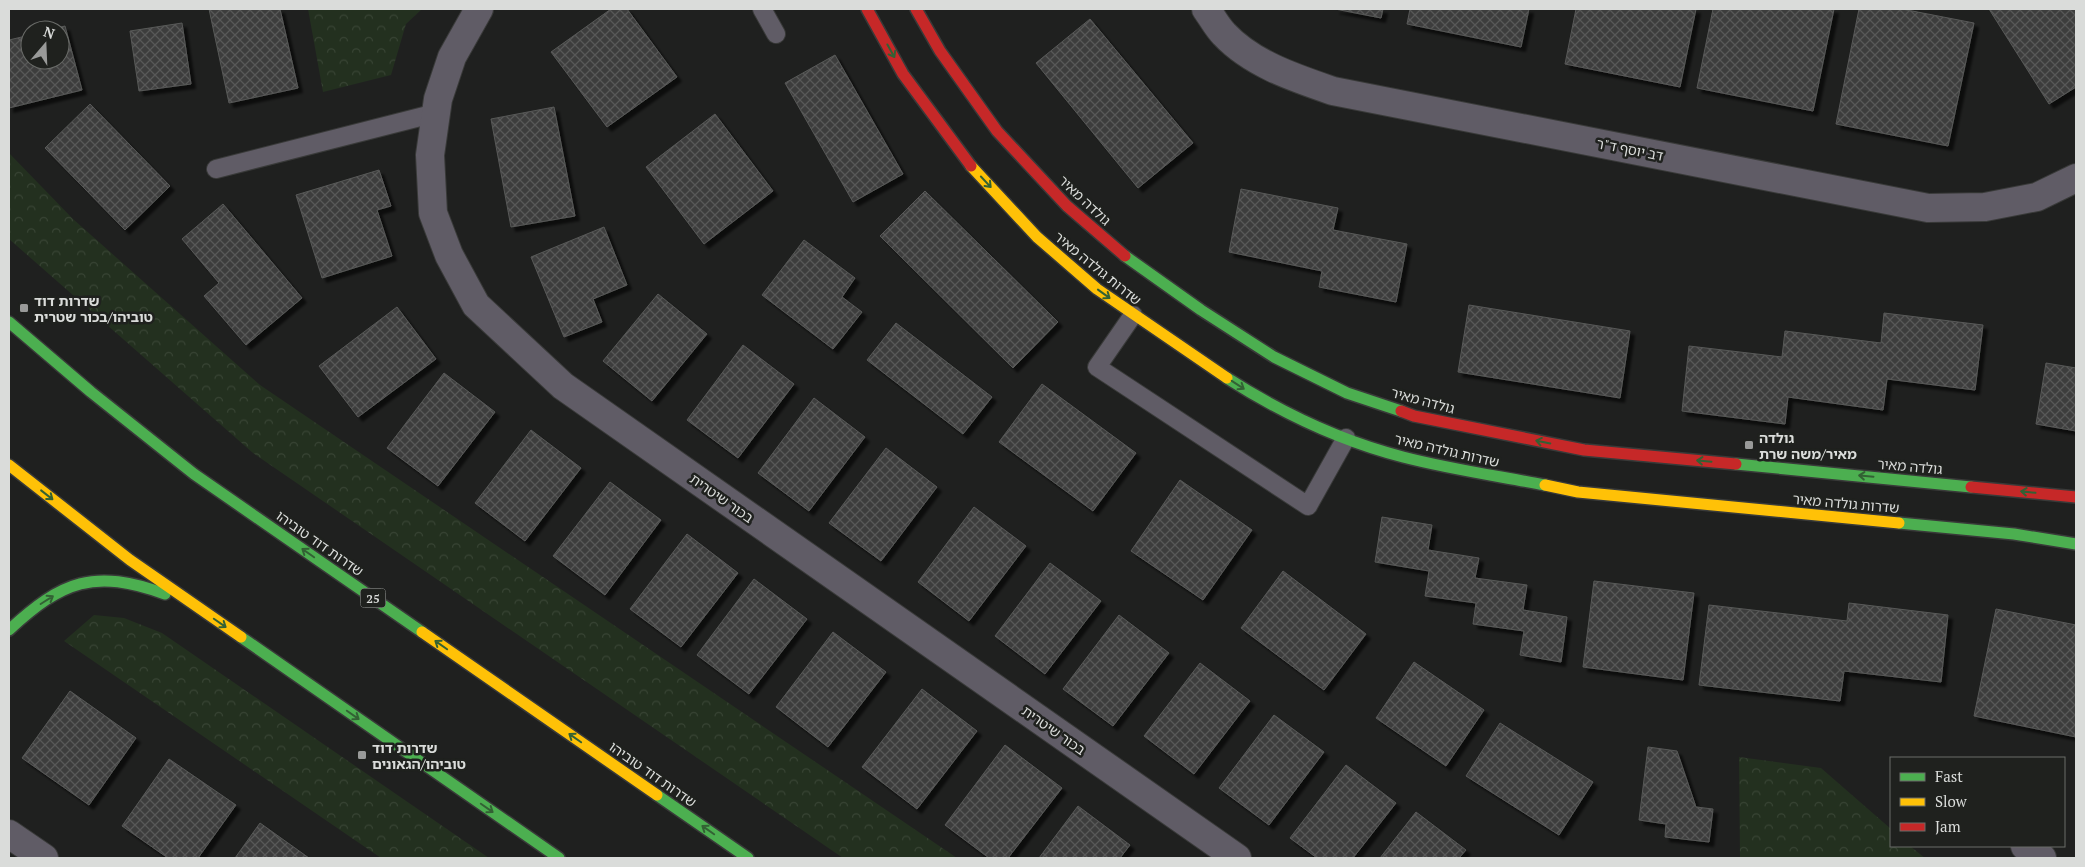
<svg xmlns="http://www.w3.org/2000/svg" width="2085" height="867" font-family="'PT Serif','Noto Sans Hebrew',serif">
<style>
.park{fill:url(#park-crowns)}
.building{fill:url(#building-cross-hatch);stroke:#585958;filter:url(#shadow)}
.lines{fill:none;stroke-linecap:round;stroke-linejoin:round}
.lane-casing{stroke:#393a39;stroke-width:20}
.street-casing{stroke:#393a39;stroke-width:30}
.fast-casing{stroke:#393a39;stroke-width:14}
.slow-casing{stroke:#393a39;stroke-width:14}
.jam-casing{stroke:#393a39;stroke-width:14}
.lane{stroke:#605c66;stroke-width:18}
.street{stroke:#605c66;stroke-width:28}
.fast{stroke:#4caf50;stroke-width:11}
.slow{stroke:#ffc107;stroke-width:11}
.jam{stroke:#c62828;stroke-width:11}
.oneway{stroke:#336134}
.poi-dot{fill:#999a99;stroke:#1f211e;stroke-width:2}
.labels{text-anchor:middle;dominant-baseline:central;stroke-width:5;stroke-linejoin:round;paint-order:stroke}
.shield{fill:#1f211e;stroke:#a2a4a2;stroke-width:1}
.shield-label{font-size:12px;font-weight:bold;fill:#dadcda}
.street-label{font-size:14px;fill:#dadcda;stroke:#1f211e}
.poi-label{font-size:14px;font-weight:bold;fill:#dadcda;stroke:#1f211e;text-anchor:start}
</style>
<defs>
<pattern id="park-crowns" width="20" height="18" patternUnits="userSpaceOnUse" patternTransform="scale(1.25)"><rect width="20" height="18" fill="#23301f"/><path d="M2 6a3 3 0 1 1 6 0M12 15a3 3 0 1 1 6 0" fill="none" stroke="#384434"/></pattern>
<pattern id="building-cross-hatch" width="8" height="8" patternUnits="userSpaceOnUse" patternTransform="scale(1.25)"><rect width="8" height="8" fill="#3c3d3c"/><path d="M0 0l8 8M0 8l8-8" fill="none" stroke="#585858"/></pattern>
<filter id="shadow"><feDropShadow dx="4.5" dy="4.5" stdDeviation="1" flood-color="#0009"/></filter>
</defs>
<rect width="100%" height="100%" fill="#1f201f"/>
<path class="park" d="M308,9h114l-16,15 -15,51 -68,17z
M9,153l64,66 187,166 697,473h-114l-590,-405 -244,-214z
M94,615l30,3 38,15 327,225h-108l-317,-217z
M1739,757l82,11 70,61v17h19l15,12h-185z"/>
<path class="building" d="M209,9h71l18,79 -69,15z
M611,9h16l50,68 -70,50 -56,-75z
M1335,9h48l-2,9z
M1410,9h119l-8,38 -114,-23z
M1576,9h120l-16,78 -115,-23z
M1713,9h121l-21,102 -116,-23z
M1859,9h43l72,14 -26,123 -112,-22z
M1989,9h87v78l-27,17z
M1090,19l103,124 -55,45 -102,-125z
M182,23l9,61 -52,7 -9,-60z
M65,26l17,64 -73,18v-68l21,-5v25h30v-30h-11z
M835,55l68,119 -50,28 -68,-119z
M90,104l80,82 -45,44 -80,-82z
M554,107l21,109 -64,11 -20,-108z
M715,114l58,77 -69,53 -58,-77z
M379,170l12,36 -14,4 15,46 -70,22 -26,-83z
M1241,189l97,19 -5,22 74,14 -11,58 -77,-15 3,-16 -93,-19z
M925,191l133,131 -45,46 -133,-132z
M223,204l79,94 -56,47 -42,-49 15,-13 -37,-44z
M604,227l23,58 -34,14 9,23 -38,15 -33,-80z
M804,240l51,38 -13,19 20,15 -29,37 -71,-54z
M658,294l49,40 -55,67 -49,-40z
M1469,305l161,26 -10,67 -162,-26z
M397,307l39,52 -78,58 -39,-51z
M1884,313l99,12 -8,65 -88,-11 -4,31 -95,-13 -3,27 -103,-13 7,-65 93,11 3,-26 96,12z
M896,323l96,74 -29,37 -96,-74z
M743,345l51,39 -56,74 -51,-38z
M2046,363l30,5v63l-40,-7z
M444,373l51,39 -57,74 -51,-38z
M1042,384l94,69 -43,58 -94,-69z
M814,398l51,39 -56,74 -51,-38z
M531,430l50,38 -56,73 -50,-38z
M886,448l51,39 -56,74 -52,-38z
M1180,480l72,50 -49,70 -72,-49z
M610,482l51,38 -56,75 -52,-39z
M974,507l52,39 -57,75 -51,-39z
M1382,517l50,8 -4,25 51,8 -4,20 52,7 -4,25 44,7 -6,45 -41,-7 4,-24 -51,-7 3,-21 -51,-7 4,-25 -54,-9z
M687,534l51,39 -57,74 -51,-38z
M1050,563l51,38 -56,73 -50,-38z
M1283,571l83,63 -42,56 -83,-62z
M754,579l53,40 -58,75 -52,-39z
M1594,581l100,12 -11,87 -100,-13z
M1849,603l99,12 -7,67 -97,-11 -4,30 -141,-16 10,-80 138,16z
M1996,609l80,16v112l-102,-21z
M1119,615l50,38 -56,73 -50,-37z
M833,632l53,40 -58,75 -52,-40z
M1414,662l70,48 -38,56 -70,-48z
M1200,663l50,38 -56,73 -50,-38z
M922,689l55,42 -60,78 -55,-42z
M70,691l66,47 -47,67 -67,-47z
M1274,715l50,37 -55,73 -50,-37z
M1500,723l93,59 -34,53 -93,-59z
M1005,745l57,43 -54,70h-19l-44,-33z
M1648,747l29,4 19,56 17,2 -4,33 -44,-5 1,-13 -27,-4z
M169,759l67,46 -38,53h-30l-46,-32z
M1346,765l50,38 -43,55h-36l-27,-20z
M1078,806l52,39 -10,13h-81z
M1416,812l50,38 -7,8h-79z
M260,823l49,35h-74z"/>
<g class="lines">
<g class="lane-casing">
<path id="lane" d="M762,9l14,25
M216,169l220,-56
M1133,315l-36,52 211,139 38,-68"/>
</g>
<g class="street-casing">
<path id="street" d="M479,9l-27,48 -14,42 -8,56 3,58 16,42 27,50 87,81 674,472
M1206,9c6,8 11,18 18,25 28,30 71,44 109,57l595,117 57,-1 52,-10 39,-19
M9,834l35,24
M2025,846l17,12"/>
</g>
<g class="fast-casing">
<path id="fast" d="M1125,256l76,54 73,47 73,36 54,18
M9,322l82,70 103,82 228,158
M1227,378c53,34 114,63 176,79 46,12 95,19 142,28
M1736,464l235,23
M1899,523l115,11 62,10
M9,630c53,-49 85,-62 156,-36
M241,637l318,221
M657,795l91,63"/>
</g>
<g class="slow-casing">
<path id="slow" d="M971,166l66,71 60,52 130,89
M9,465l121,95 111,77
M1545,485l33,7 321,31
M422,632l235,163"/>
</g>
<g class="jam-casing">
<path id="jam" d="M867,9l36,65 68,92
M916,9l24,42 57,80 70,75 58,50
M1401,411l13,5 170,34 152,14
M1971,487l105,10"/>
</g>
<use href="#lane" class="lane"/>
<use href="#street" class="street"/>
<use href="#fast" class="fast"/>
<use href="#slow" class="slow"/>
<use href="#jam" class="jam"/>
</g>
<defs><path id="oneway-shaft" d="M-6 0H5M1.5-3L5.5 0L1.5 3" fill="none" stroke-width="1.6" stroke-linecap="round" stroke-linejoin="round" transform="scale(1.25)"/></defs>
<g class="oneway">
<use href="#oneway-shaft" transform="translate(891 51) rotate(61)"/>
<use href="#oneway-shaft" transform="translate(986 182) rotate(47)"/>
<use href="#oneway-shaft" transform="translate(1104 294) rotate(36)"/>
<use href="#oneway-shaft" transform="translate(1238 385) rotate(33)"/>
<use href="#oneway-shaft" transform="translate(1543 442) rotate(-169)"/>
<use href="#oneway-shaft" transform="translate(1704 461) rotate(-175)"/>
<use href="#oneway-shaft" transform="translate(1866 476) rotate(-175)"/>
<use href="#oneway-shaft" transform="translate(2028 492) rotate(-174)"/>
<use href="#oneway-shaft" transform="translate(47 495) rotate(38)"/>
<use href="#oneway-shaft" transform="translate(308 553) rotate(-145)"/>
<use href="#oneway-shaft" transform="translate(47 600) rotate(-32)"/>
<use href="#oneway-shaft" transform="translate(220 623) rotate(35)"/>
<use href="#oneway-shaft" transform="translate(441 645) rotate(-145)"/>
<use href="#oneway-shaft" transform="translate(353 715) rotate(35)"/>
<use href="#oneway-shaft" transform="translate(575 738) rotate(-145)"/>
<use href="#oneway-shaft" transform="translate(487 808) rotate(35)"/>
<use href="#oneway-shaft" transform="translate(708 830) rotate(-145)"/>
</g>
<g class="poi-dot">
<rect x="19" y="303" width="10" height="10" rx="2.5"/>
<rect x="1744" y="440" width="10" height="10" rx="2.5"/>
<rect x="357" y="750" width="10" height="10" rx="2.5"/>
</g>
<g class="labels">
<rect class="shield" x="360.5" y="588.5" width="25" height="19" rx="4"/>
<g class="shield-label">
<text x="373" y="598">25</text>
</g>
<g class="street-label">
<text transform="translate(1630 149) rotate(11)">דב יוסף ד"ר</text>
<text transform="translate(1085 200) rotate(43)">גולדה מאיר</text>
<text transform="translate(1098 268) rotate(39)">שדרות גולדה מאיר</text>
<text transform="translate(1423 400) rotate(15)">גולדה מאיר</text>
<text transform="translate(1447 450) rotate(13)">שדרות גולדה מאיר</text>
<text transform="translate(1910 466) rotate(5)">גולדה מאיר</text>
<text transform="translate(722 498) rotate(35)">בכור שיטרית</text>
<text transform="translate(1846 503) rotate(5)">שדרות גולדה מאיר</text>
<text transform="translate(320 543) rotate(35)">שדרות דוד טוביהו</text>
<text transform="translate(1054 730) rotate(35)">בכור שיטרית</text>
<text transform="translate(653 774) rotate(35)">שדרות דוד טוביהו</text>
</g>
<g class="poi-label">
<text x="34" y="300">שדרות דוד<tspan x="34" dy="16">טוביהו/בכור שטרית</tspan></text>
<text x="1759" y="437">גולדה<tspan x="1759" dy="16">מאיר/משה שרת</tspan></text>
<text x="372" y="747">שדרות דוד<tspan x="372" dy="16">טוביהו/הגאונים</tspan></text>
</g>
</g>
<rect width="2085" height="867" fill="none" stroke="#dadcda" stroke-width="20"/>
<rect x="1890" y="757" width="175" height="90" fill="#1f211e" stroke="#6a6c69"/>
<rect x="1900" y="773" width="25" height="8" fill="#4caf50" stroke="#6a6c69"/>
<text x="1935" y="782" font-size="15" fill="#dadcda">Fast</text>
<rect x="1900" y="798" width="25" height="8" fill="#ffc107" stroke="#6a6c69"/>
<text x="1935" y="807" font-size="15" fill="#dadcda">Slow</text>
<rect x="1900" y="823" width="25" height="8" fill="#c62828" stroke="#6a6c69"/>
<text x="1935" y="832" font-size="15" fill="#dadcda">Jam</text>
<g transform="translate(45 45) rotate(19)"><circle r="24" fill="#1f211e" stroke="#6a6c69"/>
<path d="M0-4L9 19L0 12L-9 19Z" fill="#999a99"/>
<text y="-8" font-size="14" font-weight="bold" text-anchor="middle" fill="#dadcda">N</text>
</g>
</svg>
